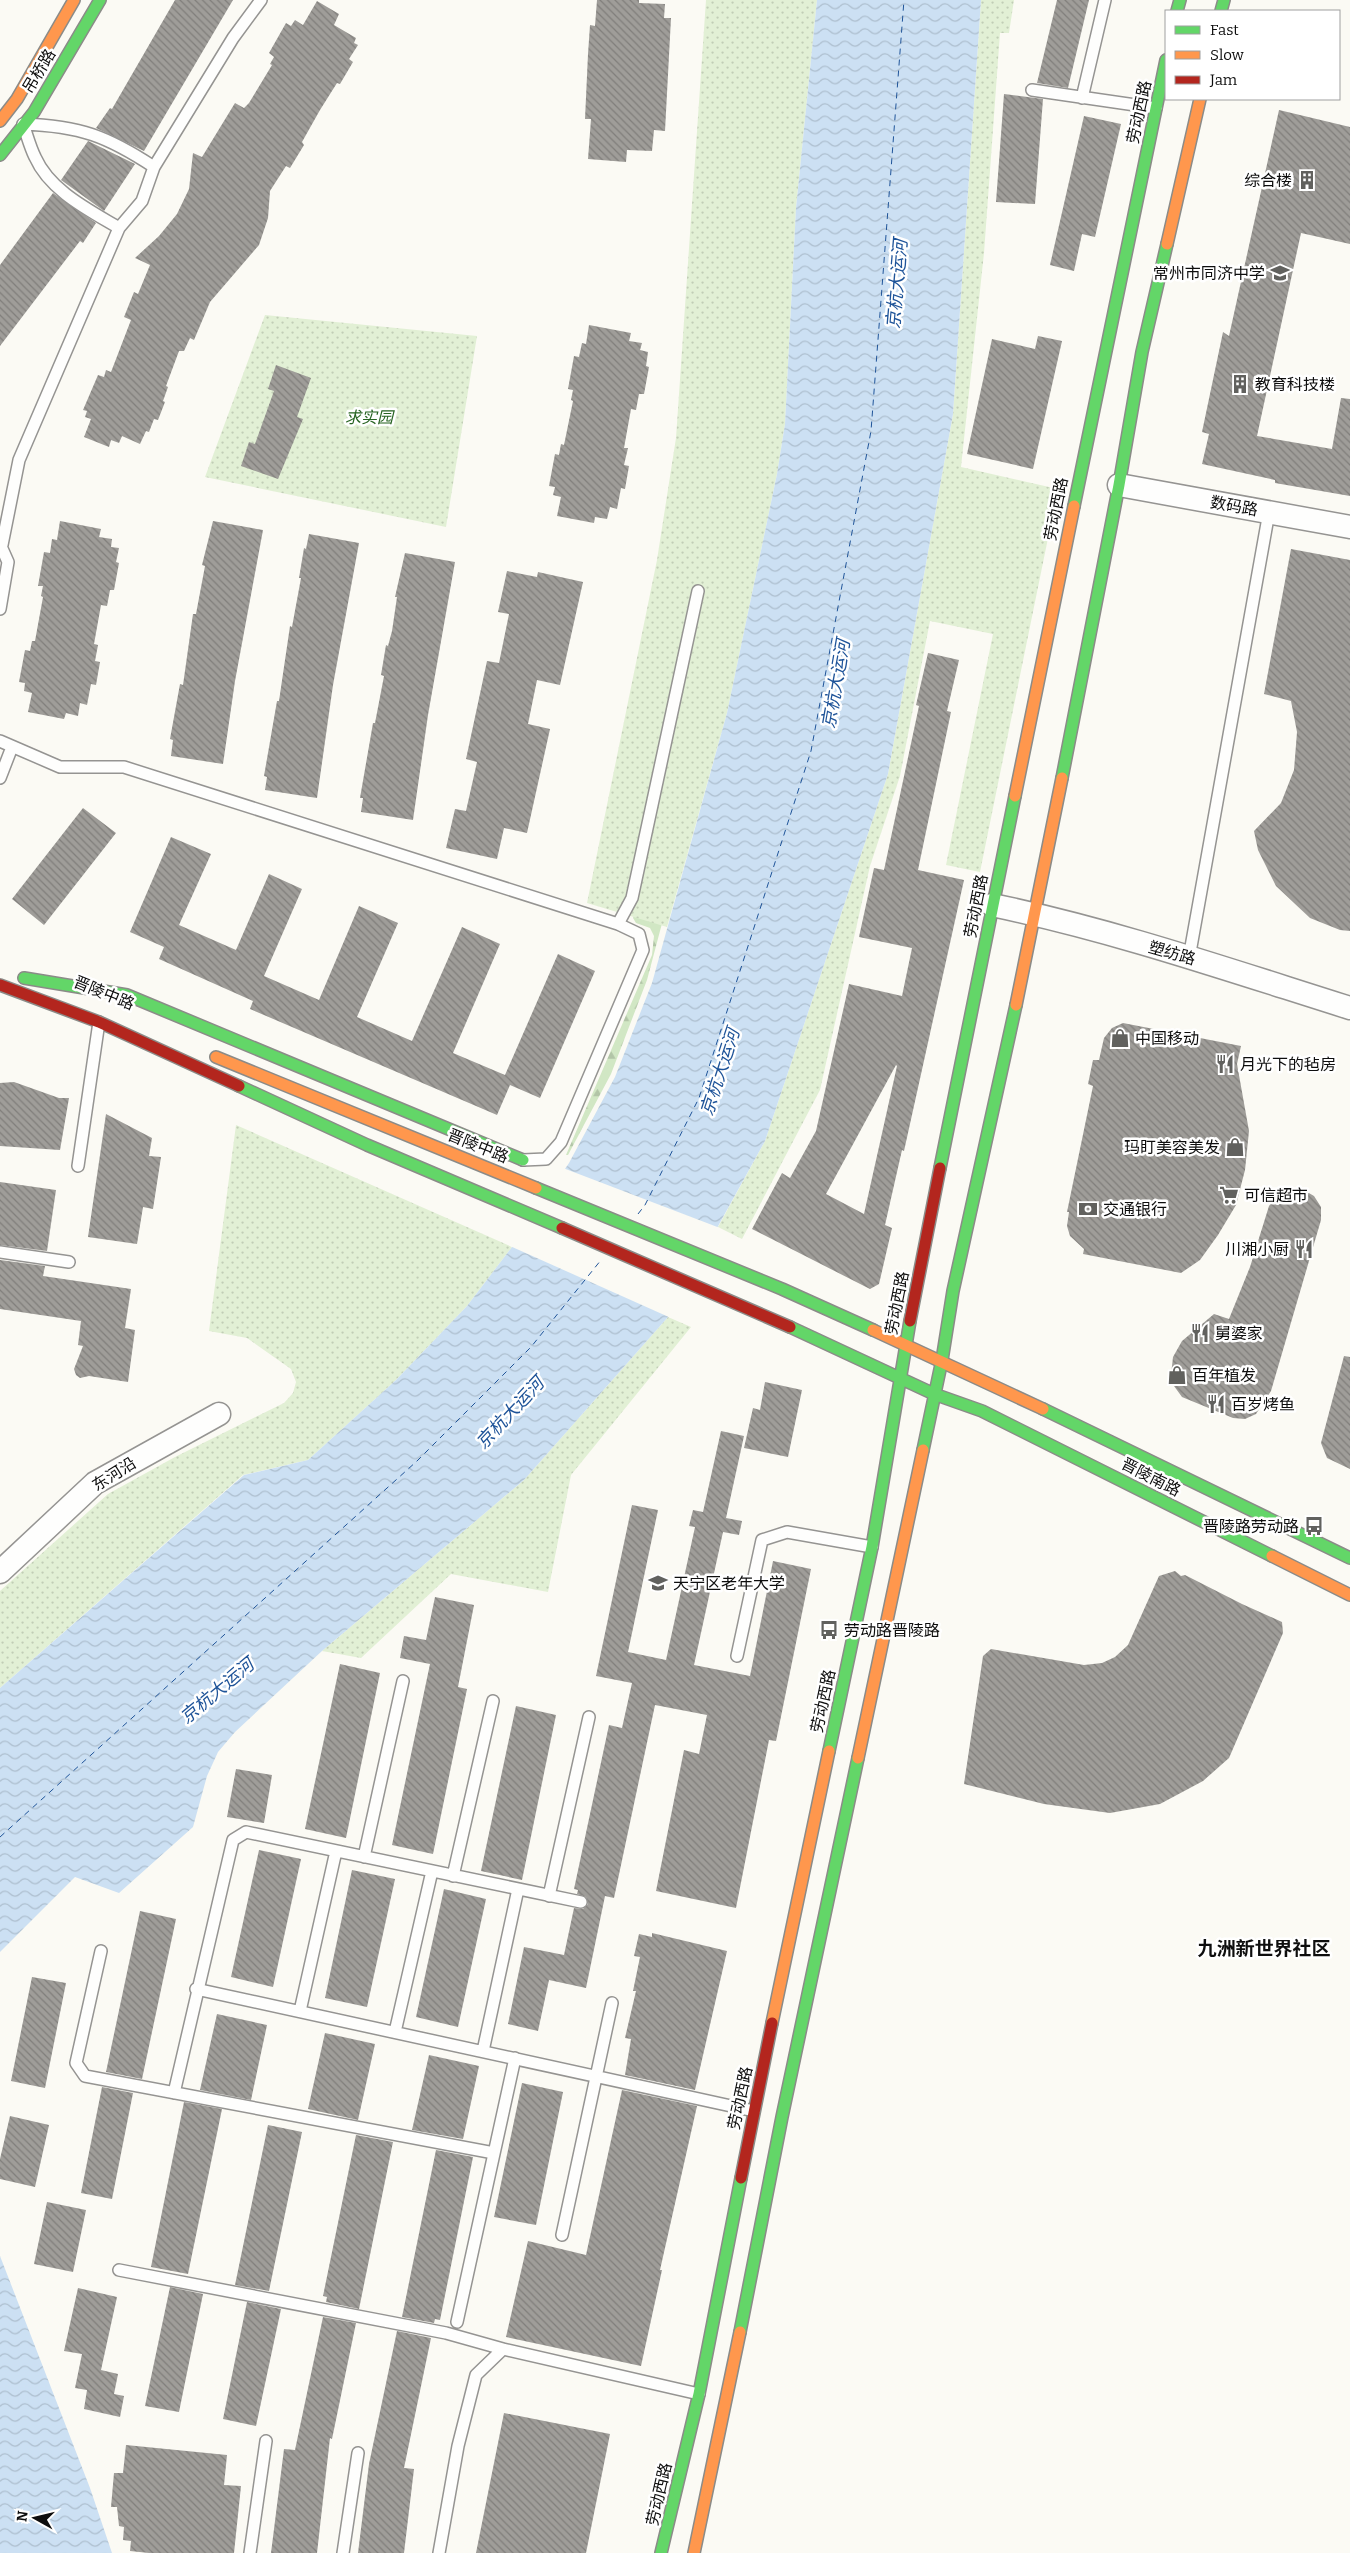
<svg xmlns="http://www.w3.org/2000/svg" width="1350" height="2553" font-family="Bitter,'Noto Sans SC',serif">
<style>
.forest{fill:url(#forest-firs)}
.park{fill:url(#park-dots)}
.water{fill:url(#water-waves)}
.pier{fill:#fbfaf4}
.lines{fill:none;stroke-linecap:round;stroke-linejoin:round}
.ferry{stroke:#1f5499;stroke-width:1;stroke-dasharray:6 5;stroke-linecap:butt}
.building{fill:url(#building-back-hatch);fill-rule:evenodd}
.lane-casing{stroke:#959492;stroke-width:14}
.street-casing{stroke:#959492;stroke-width:25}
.fast-casing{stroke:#8b8b88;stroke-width:14}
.slow-casing{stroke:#8b8b88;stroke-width:14}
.jam-casing{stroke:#8b8b88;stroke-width:14}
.lane{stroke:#fefefd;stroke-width:11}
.street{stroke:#fefefd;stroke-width:22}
.fast{stroke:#63d668;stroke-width:11}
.slow{stroke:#ff974d;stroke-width:11}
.jam{stroke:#b3261e;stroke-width:11}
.labels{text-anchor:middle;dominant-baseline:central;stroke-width:5;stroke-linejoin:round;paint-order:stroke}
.street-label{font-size:16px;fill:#0e0e0e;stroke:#fff}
.poi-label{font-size:16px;fill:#0e0e0e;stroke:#fff;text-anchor:start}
.park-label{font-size:16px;font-style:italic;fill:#276322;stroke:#fff}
.water-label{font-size:18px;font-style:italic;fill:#1f5499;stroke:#fff}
.quarter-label{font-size:19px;font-weight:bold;fill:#0e0e0e;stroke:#fff}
</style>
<defs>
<pattern id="forest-firs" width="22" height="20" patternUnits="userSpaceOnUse" patternTransform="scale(1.25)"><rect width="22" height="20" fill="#d1e7c4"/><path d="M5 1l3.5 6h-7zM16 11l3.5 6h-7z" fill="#b2c5a7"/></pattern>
<pattern id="park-dots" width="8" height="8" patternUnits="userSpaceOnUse" patternTransform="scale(1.25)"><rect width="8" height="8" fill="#e2f0d5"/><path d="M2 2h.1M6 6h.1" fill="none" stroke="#c1cdb6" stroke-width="1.8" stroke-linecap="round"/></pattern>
<pattern id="water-waves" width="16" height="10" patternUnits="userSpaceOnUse" patternTransform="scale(1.25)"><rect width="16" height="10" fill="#cce0f3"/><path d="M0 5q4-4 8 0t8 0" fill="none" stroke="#aebfcf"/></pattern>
<pattern id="building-back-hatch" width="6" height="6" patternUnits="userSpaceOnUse" patternTransform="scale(1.25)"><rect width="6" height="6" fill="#9f9d99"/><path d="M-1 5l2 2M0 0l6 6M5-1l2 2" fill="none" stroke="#807e7b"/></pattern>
</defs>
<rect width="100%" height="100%" fill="#fbfaf4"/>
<path class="forest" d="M691,814l-44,166 -36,94 -43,81h-2l86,-200 2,-19 -4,-8 -14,-5 -3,-5 6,-20z"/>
<path class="park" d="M706,0h111l-21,208 -11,216 -8,50 -50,239 -60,214 -80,-24 70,-343 19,-122z
M981,0h33l-5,33h-9l-16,220 -23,214 97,22 -78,383 -34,-7 47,-231 -63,-13 -30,155 -30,90 -50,224 -78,149 -24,-12 47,-86 123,-367 65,-360z
M265,315l212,21 -31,191 -241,-50z
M236,1125l276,122 -45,59 -71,74 -88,80 -65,15 -243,213v-97l108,-97 67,-37 109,-54 9,-10 3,-11 -5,-13 -44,-31 -38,-7z
M668,1317l23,10 -120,148 -23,117 -97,-18 -90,84 -39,-7 202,-171z"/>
<path class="water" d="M817,0h164l-28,414 -65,360 -123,367 -97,176 -144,163 -202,171 -87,81 -17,20 -11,24 -14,51 -74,66 -44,-16 -75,75v-264l244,-213 64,-15 88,-80 71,-74 45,-59 57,-84 46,-86 37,-94 75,-270 50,-239 8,-50 11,-216z
M0,2256l90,232 22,65h-112z"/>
<path class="pier" d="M563,1168l157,60 -49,90 -161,-72z"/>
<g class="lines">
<path class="ferry" d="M638,1214l7,-9 54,-107 112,-347 60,-320 33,-431
M0,1837l417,-376 114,-114 70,-87"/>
</g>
<path class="building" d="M175,0h58l-89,151 -48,-23 14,-20 2,1z
M597,0h42v3l26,1 -1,14h7l-6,113 -11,-1 -2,21 -25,-1 -1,12 -38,-3 3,-40h-6l3,-65 2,-29 5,1z
M1057,0h32l-21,88 -31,-5z
M317,1l22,13 -5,11 22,13 -2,5 4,2 -9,14 4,3 -13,22 -3,-1 -17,27 -18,32 2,3 -14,23 -4,-2 -16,25 -2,27 -9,27 -49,57 -16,38 -4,-2 -6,13h-5l-13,35 2,1 -5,14 2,1 -7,18 -4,-1 -5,13 -3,-1 -6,13 -18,-8 -3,7 -8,-3 -2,7 -25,-10 7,-18 -6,-2 2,-6 -4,-1 15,-35 6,2 2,-7 5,2 20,-52 -7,-3 10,-25 4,2 12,-29 -15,-7 24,-22 18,-22 12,-25 4,-36 9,4 33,-54 9,5 5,-5 23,-38 -2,-1 4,-7 -5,-4 17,-30 5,3 4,-6 8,5z
M1004,94l39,5 -8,105 -39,-2z
M1279,110l71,17v117l-49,-11 -44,203 75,13 9,-51 9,1v97l-75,-13v-3l-73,-16 7,-30 -7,-2 21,-100 6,4z
M1084,116l37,8 -26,113 -13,-3 -8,37 -24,-6z
M88,141l47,23 -31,47 -43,-31z
M53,193l43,30 -13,20 -3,-2 -80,105v-81z
M589,325l42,8 -2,8 13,2 -2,7 8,2 -2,14 3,1 -5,27h-5l-3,16 -5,-1 -7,39h4l-4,17 5,1 -4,23 -4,-1 -4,21 -7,-2 -3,12 -12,-2 -1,6 -37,-7 4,-19 -8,-2 2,-8 -6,-1 6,-32 4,1 2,-11 3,1 9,-44 -2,-1 2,-10 -5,-1 6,-33 5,1 3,-14 4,1z
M1038,336l24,5 -29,128 -66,-15 25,-115 43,10z
M276,365l35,13 -14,39 6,2 -25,60 -37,-13 8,-24 6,2 19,-53 -6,-2z
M60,521l41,8 -2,8 13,2 -1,8 8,1 -3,14 3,1 -5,27h-4l-3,16 -6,-1 -7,39 4,1 -3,16 5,1 -4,23 -5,-1 -4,21 -7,-2 -2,13 -12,-3 -2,6 -36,-7 4,-19 -8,-2 1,-8 -6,-1 6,-32 5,1 2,-10h3l8,-44 -2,-1 2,-10h-5l6,-34 6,1 2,-14 5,1z
M213,521l50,9 -28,151 -12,83 -52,-8 2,-16 -3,-1 10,-55 3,1 10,-71h3l9,-48 -3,-1z
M309,534l50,9 -26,142 -16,113 -52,-8 2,-13 -3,-1 13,-75h2l11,-75 2,1 9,-49h-2l5,-30 2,1z
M1291,549l59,11v371l-10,-1 -30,-12 -34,-32 -18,-36 -4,-19 27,-28 13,-33 3,-38 -6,-31 -27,-7z
M405,553l50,9 -27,153 -15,105 -52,-8 2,-14h-3l13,-75h2l9,-47 -3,-1 5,-30 2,1 4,-15 5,-34h-2z
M507,571l30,6 1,-5 45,10 -23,103 -23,-5 -9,44 22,5 -23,104 -23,-5 -7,31 -51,-11 9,-39 11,2 11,-49 -11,-3 21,-98 12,2 10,-49 -11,-2z
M928,653l31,7 -12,51 4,1 -33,158 46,10 -60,271 -2,-1 -17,75 7,3 -13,56 -9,5 -118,-60 30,-56 8,5 26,-47 33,-147 53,12 10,-48 -53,-11 15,-69 10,2 35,-164 -3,-1zM896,1065l1,1 -33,148 -38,-20z
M83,808l33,25 -72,92 -32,-26z
M171,837l40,17 -32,71 57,25 33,-76 33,15 -38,87 55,24 40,-94 39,17 -41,94 55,24 50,-114 38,17 -47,109 52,22 53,-121 37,17 -55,127 -30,-13 -13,30 -247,-106 3,-8 -94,-42 5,-12 -34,-15z
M1123,1023l118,23 -4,18 12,67 -4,39 -9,35 -18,30 -18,25 -19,13 -98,-19 1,-5 -14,-13 -3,-10 2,-14h-2l26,-126 -5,-2 5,-24h6l5,-22 8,-10z
M14,1082l45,16h10l-9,52 -60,-4v-63z
M106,1114l46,24 -3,18 12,1 -8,52 -10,-2 -6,37 -49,-7z
M0,1182l56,8 -9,61 -47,-6z
M1289,1189h13l12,7 7,11v13l-50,171 -15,23 -11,5 -12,-1 -51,-21 -8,-11 -3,-11 2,-18 9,-16 32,-27 15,5 21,-52 19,-61 8,-11z
M0,1260l45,6 -2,10 88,13 -6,39 10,2 -7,52 -39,-6 -9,2 -4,-3 -2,-6 9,-23 -5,-1 3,-24 -81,-12z
M1344,1356l6,1v112l-23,-11 -6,-15z
M765,1382l37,8 -14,67 -44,-9 9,-40 7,2z
M721,1431l23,5 -18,82 16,3 -3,14 -16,-3 -29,133 56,11 23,-115 38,8 -35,172 -7,-1 -33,168 -80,-17 28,-141 15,4 8,-39 -52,-10 -41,193 -9,-2 -19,92 -37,-8 -11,51 -30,-7 16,-77 40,8 10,-47 9,1 5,-5 -2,-7 -9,-3 1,-4 -4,-1 35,-164 13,3 10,-45 -36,-7 36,-171 26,5 -30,142 38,8 29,-133 -6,-1 4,-16 10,2z
M1175,1571l6,5 4,-1 57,29 40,18 1,11 -54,125 -26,23 -43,23 -50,9 -66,-9 -80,-20 19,-128 8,-7 93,16 18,-2 13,-6 13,-12 31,-69z
M435,1597l39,8 -16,82 9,2 -34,165 -41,-9 38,-181 -30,-6 4,-22 22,4z
M340,1664l40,9 -34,165 -41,-9z
M516,1706l40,9 -34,165 -41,-9z
M236,1769l36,6 -8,48 -37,-6z
M259,1850l42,9 -28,128 -42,-10z
M352,1870l43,9 -28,128 -42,-9z
M444,1889l42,10 -28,128 -42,-10z
M140,1911l36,8 -34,160 -36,-7z
M652,1933l75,18 -32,139 -70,-15 6,-36 -6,-1 11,-47h-3l7,-34 -6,-1 5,-22 13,3z
M32,1977l34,6 -21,105 -34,-7z
M217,2014l50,11 -16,75 -51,-10z
M325,2033l50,11 -17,76 -50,-11z
M429,2055l50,11 -16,73 -51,-9z
M522,2083l41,9 -27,133 -42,-8z
M102,2087l31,6 -21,106 -31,-6z
M622,2090l75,16 -37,164h2l-21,96 -135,-29 22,-96 58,14z
M184,2102l38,7 -34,165 -37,-7z
M10,2116l39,9 -14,62 -35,-8v-20z
M268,2125l34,7 -33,159 -34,-6z
M356,2135l37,7 -34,167 -33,-7 1,-5 -4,-1z
M436,2150l37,7 -33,163 -5,-1 -1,4 -32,-6z
M47,2202l39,8 -13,62 -39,-8z
M170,2287l33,7 -24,118 -34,-6z
M78,2288l39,9 -16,73 17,4 -4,20 10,2 -4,21 -36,-8 3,-19 -12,-2 7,-34 -18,-3z
M247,2302l34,7 -25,117 -33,-7z
M323,2317l33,6 -24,116 -2,-1 -13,115h-46l13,-104 11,1z
M397,2331l34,7 -27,130 10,1 -10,84h-46l11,-89z
M504,2413l106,21 -24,119h-110z
M126,2445l101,10 -3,30 17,1 -7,67h-85l-19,-2 1,-10 -8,-1 1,-13 -5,-1 -2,-19h-6l3,-34h9z"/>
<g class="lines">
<g class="lane-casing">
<path id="lane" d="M1032,90l124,18
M1082,98l23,-98
M119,228c-30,-18 -69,-37 -84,-71 -5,-10 -8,-22 -12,-33 57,2 84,12 131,43
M0,544l8,18 -8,47
M2,545l17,-85 100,-232 23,-27 12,-34 79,-129 28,-38
M0,741l60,26h64l494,157 21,10 4,16 -82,192 -15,17 -23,1
M0,778l12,-31
M618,924l14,-26 66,-307
M1189,958l80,-446
M78,1166l21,-144
M0,1252l69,10
M737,1656l25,-116 25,-8 85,15
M364,1857l39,-176
M453,1876l40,-175
M549,1896l40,-179
M101,1951l-25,112 9,13 409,77
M196,1989l558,122
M300,2011l36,-160
M395,2032l37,-161
M483,2051l35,-162
M174,2093l59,-253 13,-8 335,70
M562,2235l50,-232
M119,2270l327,63 57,16
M457,2322l58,-264
M250,2553l16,-112
M343,2553l15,-100
M439,2553l19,-107 18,-71 27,-26 196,45"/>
</g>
<g class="street-casing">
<path id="street" d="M1119,485l231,42
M992,905c121,25 240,66 358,103
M0,1572l95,-89 124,-69"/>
</g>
<g class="fast-casing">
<path id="fast" d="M1177,11l3,-11
M1221,11l3,-11
M0,155l34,-43 66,-112
M1074,506l92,-446
M1062,778l57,-293 23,-133 25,-108
M24,978l103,17 396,165
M239,1086l128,59 195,83
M940,1168l75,-372
M536,1188l246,101 91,41
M790,1327l144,67 48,17 290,145
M1043,1409l307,149
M923,1450l19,-90 11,-69 63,-286
M829,1751l43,-204 38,-226
M740,2332l42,-215 76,-359
M661,2553l38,-159 42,-216"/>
</g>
<g class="slow-casing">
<path id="slow" d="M0,121l17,-22 57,-99
M1167,244l33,-145
M1015,796l59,-290
M1016,1005l46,-227
M216,1057l320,131
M873,1330l170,79
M1272,1556l78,39
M858,1758l65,-308
M772,2023l57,-272
M694,2553l46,-221"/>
</g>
<g class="jam-casing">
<path id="jam" d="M0,985l99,37 140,64
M562,1228l228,99
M910,1321l30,-153
M741,2178l31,-155"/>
</g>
<use href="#lane" class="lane"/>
<use href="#street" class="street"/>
<use href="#fast" class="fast"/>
<use href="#slow" class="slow"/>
<use href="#jam" class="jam"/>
</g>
<defs>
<g id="building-bare" transform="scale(1.5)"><path d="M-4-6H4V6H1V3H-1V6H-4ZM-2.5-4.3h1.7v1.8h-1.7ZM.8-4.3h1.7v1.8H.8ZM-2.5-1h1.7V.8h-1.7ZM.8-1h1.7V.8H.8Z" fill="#61615e" stroke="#fff" stroke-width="2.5" paint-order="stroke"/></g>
<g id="school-bare" transform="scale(1.5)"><path d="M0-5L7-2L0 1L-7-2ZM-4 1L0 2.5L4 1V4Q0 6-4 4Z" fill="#61615e" stroke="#fff" stroke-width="2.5" paint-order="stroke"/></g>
<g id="shop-bare" transform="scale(1.5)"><path d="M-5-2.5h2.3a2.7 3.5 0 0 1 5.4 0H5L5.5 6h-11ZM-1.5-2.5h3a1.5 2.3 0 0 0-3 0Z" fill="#61615e" stroke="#fff" stroke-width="2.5" paint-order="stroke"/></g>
<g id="restaurant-bare" transform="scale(1.5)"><path d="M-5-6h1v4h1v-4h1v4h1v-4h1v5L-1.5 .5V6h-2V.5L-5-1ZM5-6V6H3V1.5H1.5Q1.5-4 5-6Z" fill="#61615e" stroke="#fff" stroke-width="2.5" paint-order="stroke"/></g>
<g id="supermarket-bare" transform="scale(1.5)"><path d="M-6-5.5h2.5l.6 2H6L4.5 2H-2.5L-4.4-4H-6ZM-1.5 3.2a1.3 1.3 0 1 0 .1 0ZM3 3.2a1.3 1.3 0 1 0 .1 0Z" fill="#61615e" stroke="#fff" stroke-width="2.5" paint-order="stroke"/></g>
<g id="bank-bare" transform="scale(1.5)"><path d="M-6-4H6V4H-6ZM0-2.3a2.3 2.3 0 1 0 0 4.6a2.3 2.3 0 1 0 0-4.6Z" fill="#61615e" stroke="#fff" stroke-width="2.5" paint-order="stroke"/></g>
<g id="bus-bare" transform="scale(1.5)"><path d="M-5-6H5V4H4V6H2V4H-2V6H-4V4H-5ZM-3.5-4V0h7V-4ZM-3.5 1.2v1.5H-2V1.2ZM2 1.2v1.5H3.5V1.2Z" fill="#61615e" stroke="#fff" stroke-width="2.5" paint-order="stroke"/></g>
</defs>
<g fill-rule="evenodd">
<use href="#building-bare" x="1307" y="180"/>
<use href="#school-bare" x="1280" y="273"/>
<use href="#building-bare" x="1240" y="384"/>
<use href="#shop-bare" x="1120" y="1038"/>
<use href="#restaurant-bare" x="1225" y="1064"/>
<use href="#shop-bare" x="1235" y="1147"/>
<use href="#supermarket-bare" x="1229" y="1195"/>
<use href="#bank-bare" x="1088" y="1209"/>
<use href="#restaurant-bare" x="1304" y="1249"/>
<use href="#restaurant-bare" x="1200" y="1333"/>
<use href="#shop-bare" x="1177" y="1375"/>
<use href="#restaurant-bare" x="1216" y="1404"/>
<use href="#bus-bare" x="1314" y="1526"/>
<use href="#school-bare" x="658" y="1583"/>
<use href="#bus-bare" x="829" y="1630"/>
</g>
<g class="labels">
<g class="street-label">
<text transform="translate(39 71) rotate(-59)">吊桥路</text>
<text transform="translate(1139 112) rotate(-78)">劳动西路</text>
<text transform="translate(1234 506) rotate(10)">数码路</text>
<text transform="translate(1056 509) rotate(-79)">劳动西路</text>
<text transform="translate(976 906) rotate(-79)">劳动西路</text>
<text transform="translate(1172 953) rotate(16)">塑纺路</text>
<text transform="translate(104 993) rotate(22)">晋陵中路</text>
<text transform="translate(478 1146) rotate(22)">晋陵中路</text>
<text transform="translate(897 1303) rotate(-79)">劳动西路</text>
<text transform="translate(114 1474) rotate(-32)">东河沿</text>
<text transform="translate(1151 1477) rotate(27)">晋陵南路</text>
<text transform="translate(823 1701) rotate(-78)">劳动西路</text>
<text transform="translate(740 2098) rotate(-78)">劳动西路</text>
<text transform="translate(659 2494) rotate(-77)">劳动西路</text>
</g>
<g class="poi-label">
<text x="1292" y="180" text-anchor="end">综合楼</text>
<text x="1265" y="273" text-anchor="end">常州市同济中学</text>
<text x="1255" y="384">教育科技楼</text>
<text x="1135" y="1038">中国移动</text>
<text x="1240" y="1064">月光下的毡房</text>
<text x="1220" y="1147" text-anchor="end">玛盯美容美发</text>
<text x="1244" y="1195">可信超市</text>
<text x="1103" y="1209">交通银行</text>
<text x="1289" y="1249" text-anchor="end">川湘小厨</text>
<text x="1215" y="1333">舅婆家</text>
<text x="1192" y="1375">百年植发</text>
<text x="1231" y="1404">百岁烤鱼</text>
<text x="1299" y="1526" text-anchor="end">晋陵路劳动路</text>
<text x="673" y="1583">天宁区老年大学</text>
<text x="844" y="1630">劳动路晋陵路</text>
</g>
<g class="park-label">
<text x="369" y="417">求实园</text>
</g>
<g class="water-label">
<text transform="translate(897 284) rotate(-85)">京杭大运河</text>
<text transform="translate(836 684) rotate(-80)">京杭大运河</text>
<text transform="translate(720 1072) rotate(-72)">京杭大运河</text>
<text transform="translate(510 1413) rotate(-47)">京杭大运河</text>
<text transform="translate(217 1691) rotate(-40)">京杭大运河</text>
</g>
<g class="quarter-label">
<text x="1264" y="1948">九洲新世界社区</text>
</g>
</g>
<rect x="1165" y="10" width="175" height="90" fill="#ffffff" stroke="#9f9f9f"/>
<rect x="1175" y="26" width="25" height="8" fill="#63d668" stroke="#9f9f9f"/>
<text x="1210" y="35" font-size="15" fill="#0e0e0e">Fast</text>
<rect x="1175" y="51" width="25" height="8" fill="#ff974d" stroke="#9f9f9f"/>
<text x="1210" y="60" font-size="15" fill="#0e0e0e">Slow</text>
<rect x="1175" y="76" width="25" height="8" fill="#b3261e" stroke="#9f9f9f"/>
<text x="1210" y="85" font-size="15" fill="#0e0e0e">Jam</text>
<g transform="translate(35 2518) rotate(278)" stroke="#ffffff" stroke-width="4" paint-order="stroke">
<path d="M0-4L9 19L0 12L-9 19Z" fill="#0e0e0e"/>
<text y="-8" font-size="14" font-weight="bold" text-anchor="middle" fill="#0e0e0e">N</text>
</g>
</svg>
